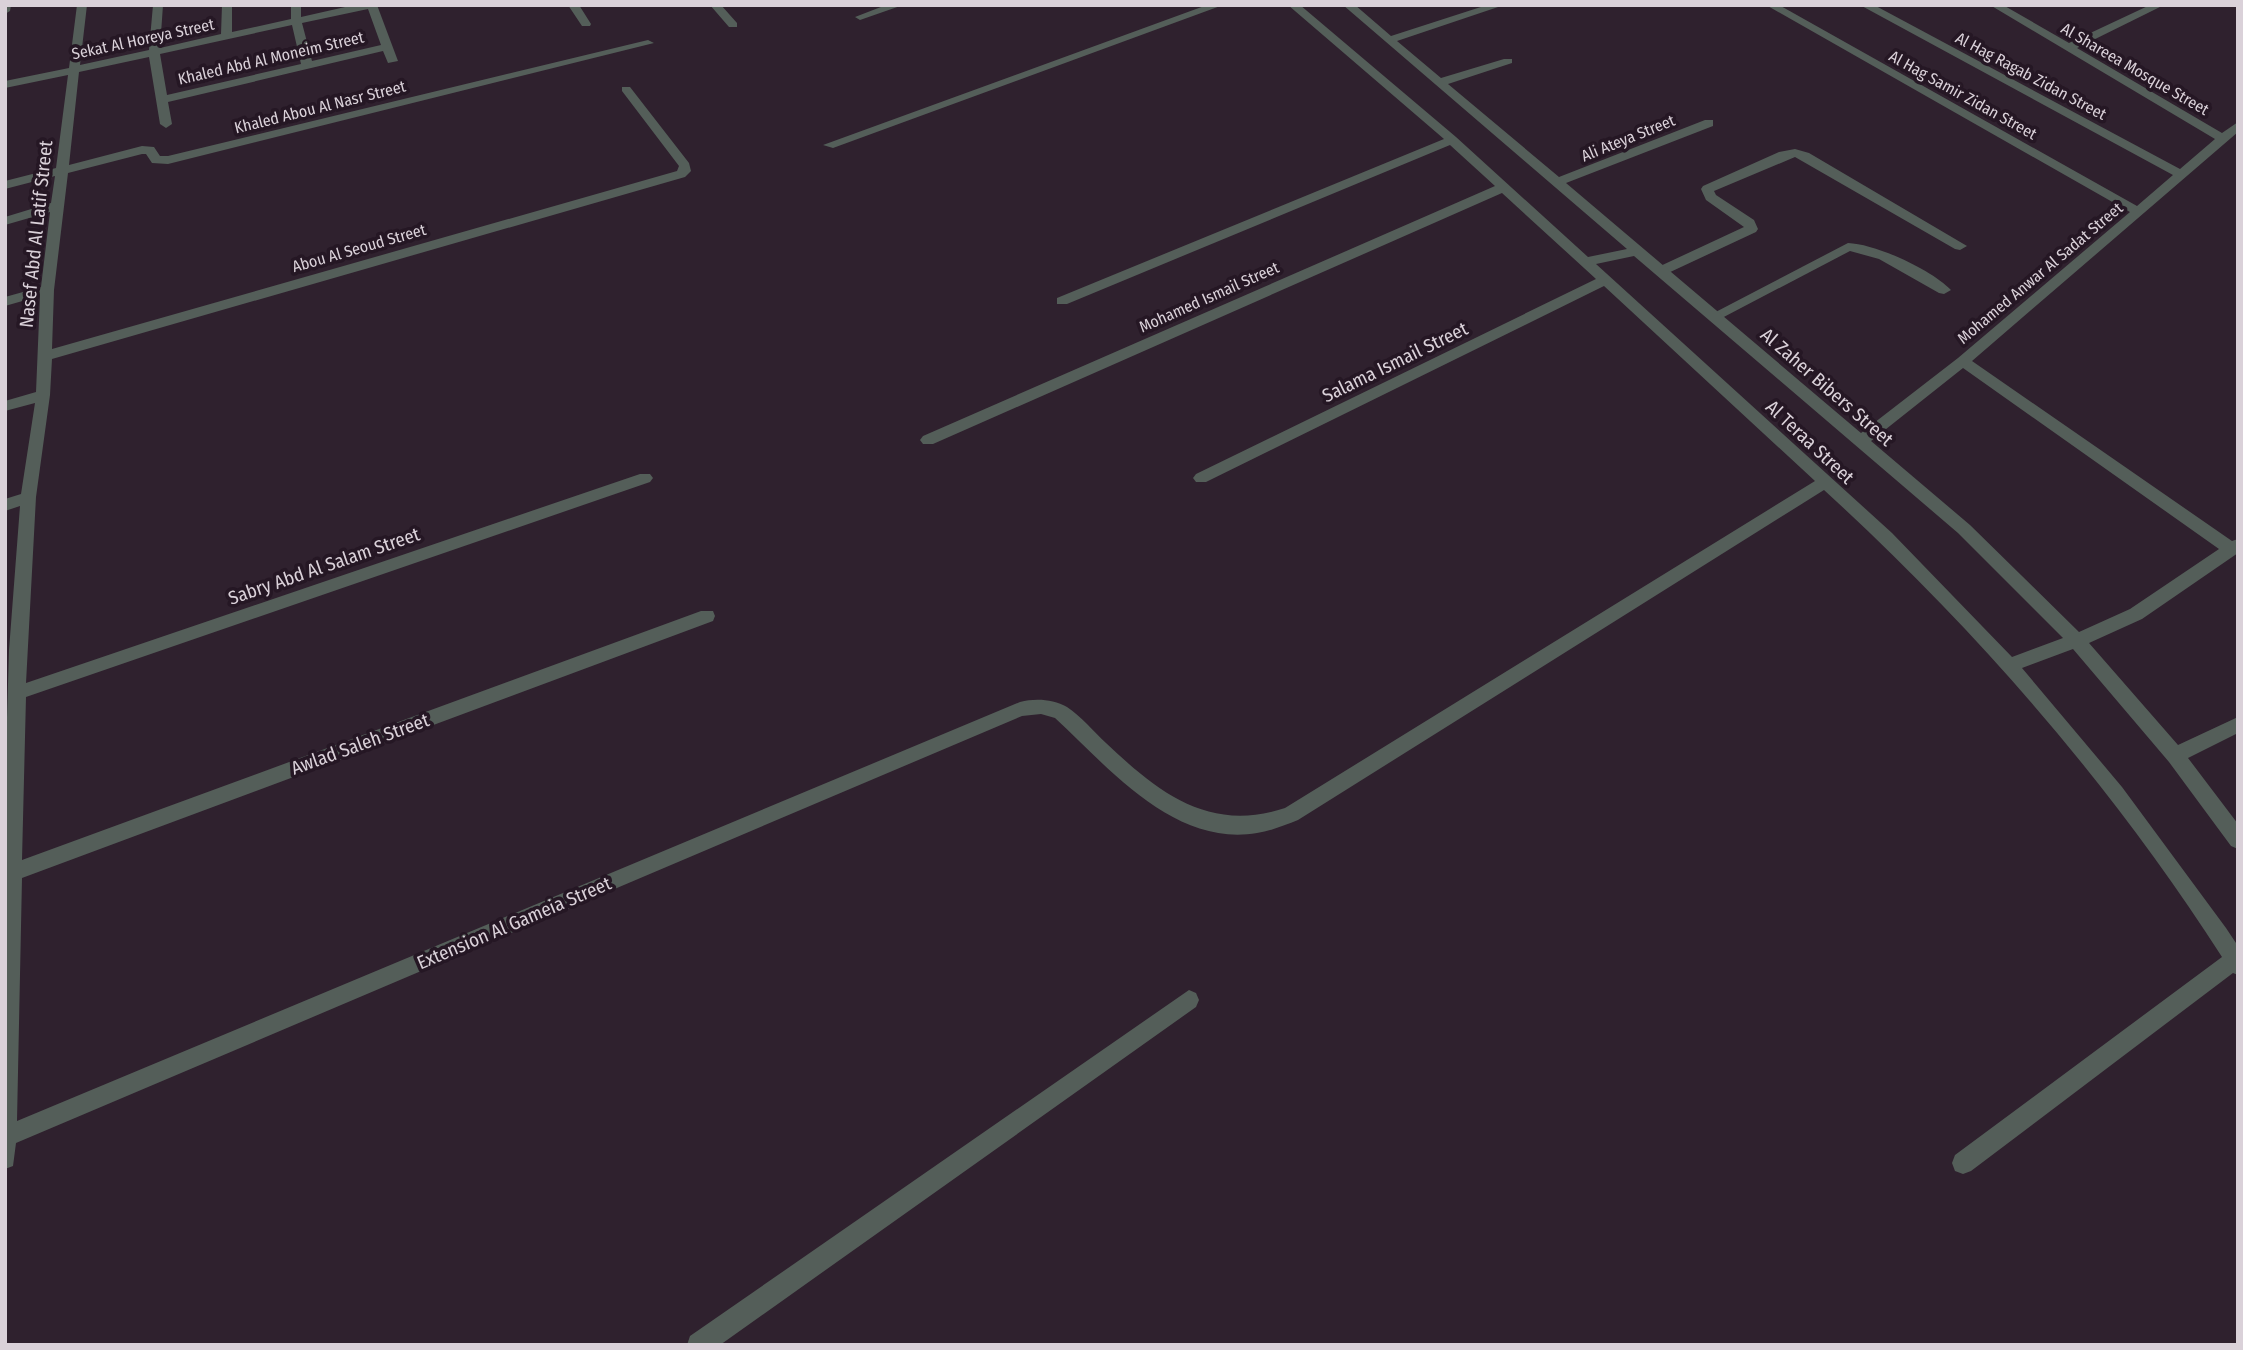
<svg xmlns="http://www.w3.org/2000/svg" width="2243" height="1350" font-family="'Fira Sans Condensed',sans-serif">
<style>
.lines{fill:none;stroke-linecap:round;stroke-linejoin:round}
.lane{fill:#545e59;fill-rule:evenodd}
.street{fill:#545e59;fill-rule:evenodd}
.labels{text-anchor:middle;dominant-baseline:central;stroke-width:7;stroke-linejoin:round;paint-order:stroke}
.far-street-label{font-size:16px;fill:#dad1d9;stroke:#251724}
.street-label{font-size:19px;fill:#dad1d9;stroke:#251724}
</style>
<rect width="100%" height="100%" fill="#2f212e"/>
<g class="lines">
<path class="lane" d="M1795,149l14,4 158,93 -7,4 -5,-1 -160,-92 -81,34 2,4 38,25 4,9 -2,3 -90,42h-10v-6l88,-41 -38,-27 -5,-11 2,-3 76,-34z
M1848,243c28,1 84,27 103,47l-7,4 -5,-1 -60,-34 -29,-8 -130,68 -5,2 -7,-5z"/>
<path class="street" d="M5,5h6l-1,6 -5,3z
M77,5h10l-7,60 69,-15 4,-45h10l-3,43 61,-14 1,-29h10v27l59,-13v-14h10v12l53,-12h23l21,56 -10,2 -5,-12 -215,51 4,22 -6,4 -6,-4 -11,-67 -70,15 -10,93 73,-19 12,1 6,9h8l480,-116 6,3 -486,121 -16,-1 -6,-9h-4l-74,19 -14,117 -2,59 625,-178 2,-5 -57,-75v-4h8l59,76 2,8 -6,6 -633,182 -2,36 -14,102 -10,186 614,-209h10l3,4 -3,4 -624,215 -4,163 679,-249h12l2,5 -2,5 -691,257 -5,243 1003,-419c15,-4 33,-3 47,5 14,9 27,25 39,36 53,50 103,90 179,65l530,-327 -211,-195 -398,196h-10l-3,-4 3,-4 400,-195 -94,-86 -569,251h-10l-3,-4 3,-4 572,-250 -45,-41 -383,159h-10v-6l387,-159 -156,-134h12l156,132 132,120 39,-8 -284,-244h12l36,31 96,-31h17l-107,36 44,37 63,-19h8v4l-64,21 111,93 146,-57h8v6l-147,57 295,250 97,-75 172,-146 -364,-207h13l358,201 36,-31 -313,-170h14l306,164 35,-30 -225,-134h13l66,38 81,-38h14l-87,43 145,85 16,-11v10l-266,229 260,180 6,-2v14l-96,66 -53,24 89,102 60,-28v16l-50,25 50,66v25l-7,-3 -62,-84 -96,-113 -51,19 100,119 104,141 12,18v29l-5,-2 -262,198 -8,3 -8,-3 -3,-8 3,-8 267,-198c-111,-173 -247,-329 -398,-467l-526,330c-13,5 -27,11 -41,13 -83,14 -148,-65 -202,-115l-14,-4 -19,2 -1006,427 -3,23 -8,3v-384l4,-135 11,-144 -15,5v-12l16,-5 14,-91 -30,8v-10l31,-9 4,-96 -35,10v-9l36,-10 9,-75 -45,13v-8l46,-14 4,-27 -50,13v-8l51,-13 12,-93 -63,13v-7l64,-13zM368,9l13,36 -69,16 -10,-38zM292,25l9,39 -134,31 -7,-41zM1634,256l324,277 105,105 -51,19 -120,-124 -296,-269zM1963,368l256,181 -89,60 -51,23 -109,-107 -99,-84z
M568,5h11l12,19 -1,2h-8z
M710,5h11l16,18v4h-8z
M886,5h17l-43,15 -5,-3z
M1207,5h16l-390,143 -10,-3z
M1189,990l7,3 3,7 -3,7 -476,338h-33l3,-9z"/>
</g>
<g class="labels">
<g class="far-street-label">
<text transform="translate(143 39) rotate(-12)">Sekat Al Horeya Street</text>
<text transform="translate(271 58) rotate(-13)">Khaled Abd Al Moneim Street</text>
<text transform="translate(2135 69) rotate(30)">Al Shareea Mosque Street</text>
<text transform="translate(2031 76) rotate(28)">Al Hag Ragab Zidan Street</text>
<text transform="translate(1963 95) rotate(29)">Al Hag Samir Zidan Street</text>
<text transform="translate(320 107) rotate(-14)">Khaled Abou Al Nasr Street</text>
<text transform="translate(1628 138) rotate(-22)">Ali Ateya Street</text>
<text transform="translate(359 248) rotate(-16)">Abou Al Seoud Street</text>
<text transform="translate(2040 273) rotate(-40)">Mohamed Anwar Al Sadat Street</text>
<text transform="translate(1209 297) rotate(-24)">Mohamed Ismail Street</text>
</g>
<g class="street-label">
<text transform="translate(36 234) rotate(-84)">Nasef Abd Al Latif Street</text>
<text transform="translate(1395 362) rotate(-26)">Salama Ismail Street</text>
<text transform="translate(1827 387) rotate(41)">Al Zaher Bibers Street</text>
<text transform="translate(1810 442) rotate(43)">Al Teraa Street</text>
<text transform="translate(324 566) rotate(-19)">Sabry Abd Al Salam Street</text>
<text transform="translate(360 744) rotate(-20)">Awlad Saleh Street</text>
<text transform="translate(514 923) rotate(-23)">Extension Al Gameia Street</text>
</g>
</g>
<rect width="2243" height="1350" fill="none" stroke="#dad1d9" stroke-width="14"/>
</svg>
